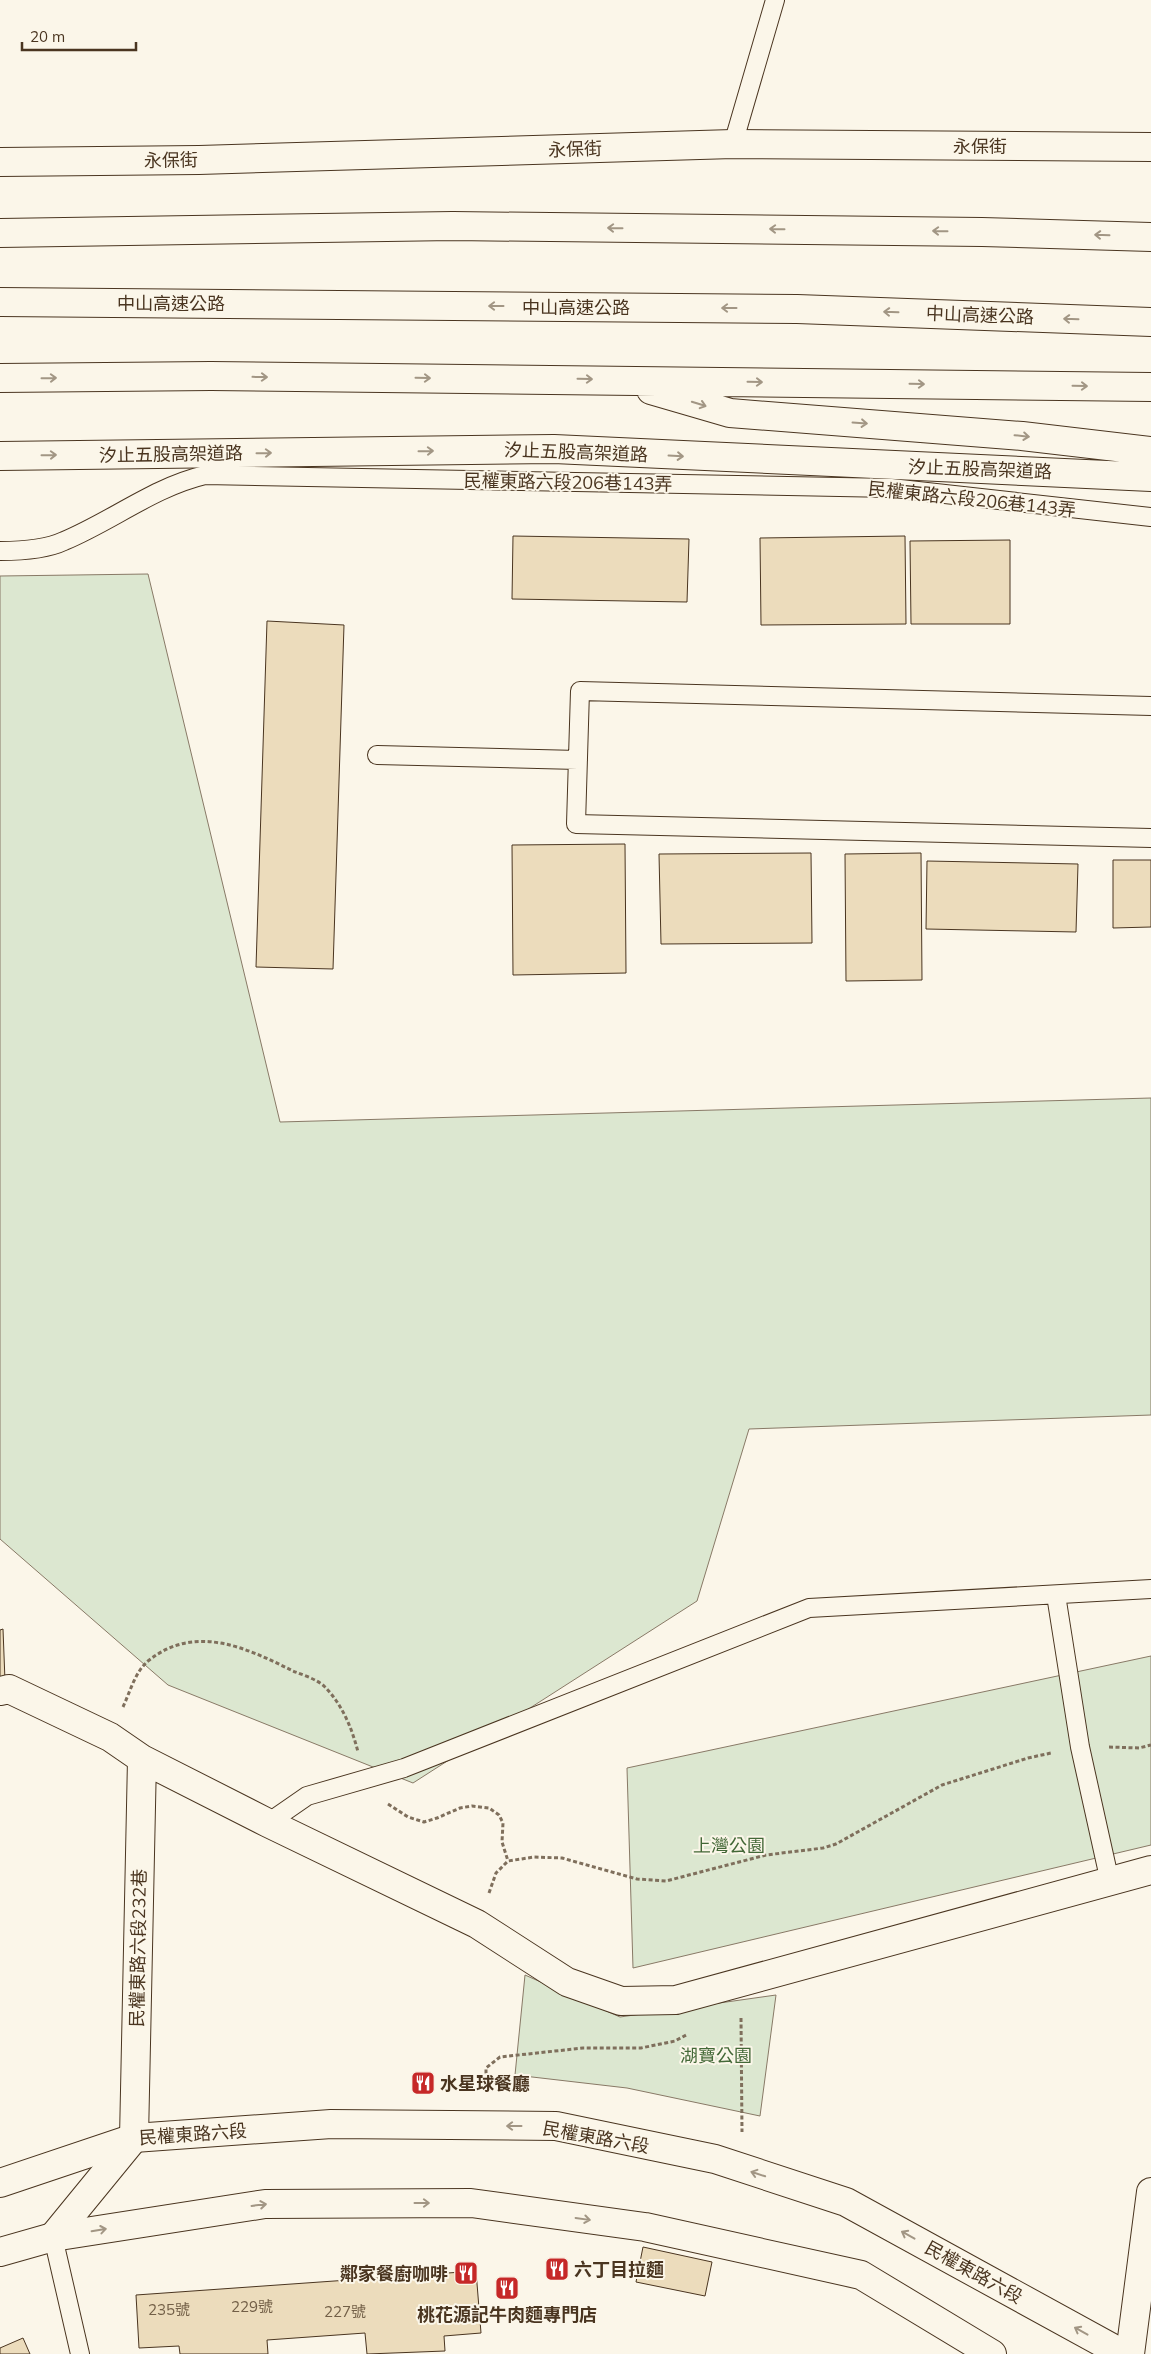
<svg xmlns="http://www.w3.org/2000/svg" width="1151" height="2354" font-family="Mulish,'Noto Sans TC',sans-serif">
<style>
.green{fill:#dce7d0;stroke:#887966}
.building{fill:#ecdcbc;stroke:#4a3520}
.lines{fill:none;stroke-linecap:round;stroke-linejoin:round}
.service-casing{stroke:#4a3520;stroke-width:20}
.minor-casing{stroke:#4a3520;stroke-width:30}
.secondary-casing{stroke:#4a3520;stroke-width:30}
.motorway-casing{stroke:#4a3520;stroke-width:30}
.path{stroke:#7f6f5c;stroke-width:3;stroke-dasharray:4 2.5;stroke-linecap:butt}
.service{stroke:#fbf6e9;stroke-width:18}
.minor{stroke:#fbf6e9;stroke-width:28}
.secondary{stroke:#fbf6e9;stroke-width:28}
.motorway{stroke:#fbf6e9;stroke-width:28}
.oneway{stroke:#a29684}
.labels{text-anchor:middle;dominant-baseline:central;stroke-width:4;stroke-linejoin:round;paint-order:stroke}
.number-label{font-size:15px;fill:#725f47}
.street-label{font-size:18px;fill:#4a3520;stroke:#fbf6e9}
.park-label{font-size:18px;fill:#436837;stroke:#fbf6e9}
.poi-label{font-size:18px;font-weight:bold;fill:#4a3520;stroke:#fbf6e9;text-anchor:start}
</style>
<rect width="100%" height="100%" fill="#fbf6e9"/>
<path class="green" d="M148,574l132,548 871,-24v317l-402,14 -52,172 -284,182 -245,-98 -168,-146v-963z
M1151,1656v189l-518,123 -6,-200z
M525,1975l95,42 156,-22 -16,121 -133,-28 -112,-13z"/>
<path class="building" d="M513,536l176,3 -2,63 -175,-3z
M905,536l1,88 -145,1 -1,-87z
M1010,540v84h-99l-1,-83z
M267,621l77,4 -11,344 -77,-2z
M625,844l1,129 -113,2 -1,-130z
M811,853l1,90 -151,1 -2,-90z
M921,853l1,127 -76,1 -1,-127z
M1113,860h38v67l-38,1z
M927,861l151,3 -2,68 -150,-3z
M3,1629l2,52h-5v-51z
M643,2247l69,15 -7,34 -69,-14z
M476,2271l5,62 -37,3 1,15 -78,3 -2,-21 -98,7 1,14h-88l-1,-8 -40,2 -3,-53z
M23,2338l7,16h-30v-6z"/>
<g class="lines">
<g class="service-casing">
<path id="service" d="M733,144l42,-144
M0,551c20,0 45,-1 64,-10 48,-20 90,-54 141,-66l686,13 260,29
M1151,706l-571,-15 -4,133 575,14
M377,755l201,5
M1056,1595l24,152 30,135
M268,1823l39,-27 97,-28 405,-160 342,-19
M53,2237l27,117"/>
</g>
<g class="minor-casing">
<path id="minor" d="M0,162l199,-2 534,-16 418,3
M0,1691l9,-2 101,48 32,22 126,64 209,101 90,58 54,19 55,-1 475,-130
M53,2237l81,-99 8,-379
M1130,2354l21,-162"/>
</g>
<g class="secondary-casing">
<path id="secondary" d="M0,2183l134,-45 197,-14 225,2 159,33 131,43 277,152
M0,2252l53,-15 212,-33 206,-1 174,24 216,48 131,79"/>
</g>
<g class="motorway-casing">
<path id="motorway" d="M0,233l453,-7 529,6 169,5
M0,302l797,7 354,13
M0,378l211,-2 940,11
M651,390l79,23 292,23 129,15
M0,456l554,-7 597,28"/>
</g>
<path class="path" d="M123,1707c7,-15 12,-35 25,-46 47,-38 99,-13 145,10 10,4 23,8 31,15 18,18 28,42 34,66
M1109,1747l30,1 12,-3
M388,1804l20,13 16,5 13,-4 23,-10 12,-2 17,2 10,7 4,8 -1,19 6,19
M489,1893l7,-20 12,-12 26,-4 28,1 75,21 29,2 100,-26 57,-7 13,-4 106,-59 86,-27 23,-5
M741,2018l1,114
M486,2093v-25l14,-11 83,-9h58l34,-7 13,-7"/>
<use href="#service" class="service"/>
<use href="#minor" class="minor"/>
<use href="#secondary" class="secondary"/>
<use href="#motorway" class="motorway"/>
</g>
<defs><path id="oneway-shaft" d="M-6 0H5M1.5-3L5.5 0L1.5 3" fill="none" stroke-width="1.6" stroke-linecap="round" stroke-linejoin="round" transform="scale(1.25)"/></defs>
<g class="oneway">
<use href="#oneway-shaft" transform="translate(615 228) rotate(-179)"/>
<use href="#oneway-shaft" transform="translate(777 229) rotate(-179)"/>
<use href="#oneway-shaft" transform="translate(940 231) rotate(-179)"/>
<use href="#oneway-shaft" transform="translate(1102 235) rotate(-178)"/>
<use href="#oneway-shaft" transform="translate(496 306) rotate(-180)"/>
<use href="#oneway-shaft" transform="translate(729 308) rotate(-180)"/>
<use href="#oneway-shaft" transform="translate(891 312) rotate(-178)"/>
<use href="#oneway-shaft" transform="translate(1071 319) rotate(-178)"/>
<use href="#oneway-shaft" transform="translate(260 377) rotate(1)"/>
<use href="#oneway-shaft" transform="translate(49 378) rotate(-1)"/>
<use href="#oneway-shaft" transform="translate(423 378) rotate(1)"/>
<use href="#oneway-shaft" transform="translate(585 379) rotate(1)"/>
<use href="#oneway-shaft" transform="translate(755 382) rotate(1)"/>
<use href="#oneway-shaft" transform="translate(917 384) rotate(1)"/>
<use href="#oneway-shaft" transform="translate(1080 386) rotate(1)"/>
<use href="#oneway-shaft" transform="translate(699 404) rotate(17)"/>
<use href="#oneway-shaft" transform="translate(860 423) rotate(4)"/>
<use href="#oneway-shaft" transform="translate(1022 436) rotate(6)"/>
<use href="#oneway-shaft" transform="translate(426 451) rotate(-1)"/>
<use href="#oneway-shaft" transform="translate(264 453) rotate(-1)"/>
<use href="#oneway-shaft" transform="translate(49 455) rotate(-1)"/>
<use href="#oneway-shaft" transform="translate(676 456) rotate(3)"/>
<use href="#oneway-shaft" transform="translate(514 2126) rotate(-180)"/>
<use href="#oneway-shaft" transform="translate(758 2174) rotate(-162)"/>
<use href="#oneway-shaft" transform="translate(422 2203)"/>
<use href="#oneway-shaft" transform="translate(259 2205) rotate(-7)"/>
<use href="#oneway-shaft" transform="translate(583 2219) rotate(8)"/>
<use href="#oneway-shaft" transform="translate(99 2230) rotate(-9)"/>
<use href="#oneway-shaft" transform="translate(908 2235) rotate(-151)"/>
<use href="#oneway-shaft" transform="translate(1081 2331) rotate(-151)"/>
</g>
<defs>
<g id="restaurant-square" transform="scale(1.25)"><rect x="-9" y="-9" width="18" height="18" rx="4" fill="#c62828" stroke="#fbf6e9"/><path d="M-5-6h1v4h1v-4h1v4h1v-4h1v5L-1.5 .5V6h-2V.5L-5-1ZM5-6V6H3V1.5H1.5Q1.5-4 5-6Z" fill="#fff"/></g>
</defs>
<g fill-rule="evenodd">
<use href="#restaurant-square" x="423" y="2083"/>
<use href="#restaurant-square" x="557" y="2269"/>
<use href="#restaurant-square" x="466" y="2273"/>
<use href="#restaurant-square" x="507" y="2288"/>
</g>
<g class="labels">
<g class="number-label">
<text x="252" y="2306">229號</text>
<text x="169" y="2309">235號</text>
<text x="345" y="2311">227號</text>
</g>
<g class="street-label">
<text x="980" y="146">永保街</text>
<text transform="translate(575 149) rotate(-2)">永保街</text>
<text transform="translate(171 160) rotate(-1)">永保街</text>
<text x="171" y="303">中山高速公路</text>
<text x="576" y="307">中山高速公路</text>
<text transform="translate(980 315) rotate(2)">中山高速公路</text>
<text transform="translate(576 452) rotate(2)">汐止五股高架道路</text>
<text transform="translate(171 454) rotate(-1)">汐止五股高架道路</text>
<text transform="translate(980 469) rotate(2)">汐止五股高架道路</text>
<text transform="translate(568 482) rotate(1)">民權東路六段206巷143弄</text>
<text transform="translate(972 499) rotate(6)">民權東路六段206巷143弄</text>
<text transform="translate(138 1948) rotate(-89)">民權東路六段232巷</text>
<text transform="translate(193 2134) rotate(-4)">民權東路六段</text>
<text transform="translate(596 2137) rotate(10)">民權東路六段</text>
<text transform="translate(974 2272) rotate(29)">民權東路六段</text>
</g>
<g class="park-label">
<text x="729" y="1845">上灣公園</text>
<text x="716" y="2055">湖寶公園</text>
</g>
<g class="poi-label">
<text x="440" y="2083">水星球餐廳</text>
<text x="574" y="2269">六丁目拉麵</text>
<text x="448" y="2273" text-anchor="end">鄰家餐廚咖啡</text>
<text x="507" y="2314" text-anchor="middle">桃花源記牛肉麵專門店</text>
</g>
</g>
<path d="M22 42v8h114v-8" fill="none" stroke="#4a3520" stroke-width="2.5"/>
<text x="30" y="42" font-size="15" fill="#4a3520" stroke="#fbf6e9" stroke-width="4" paint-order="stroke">20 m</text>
</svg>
